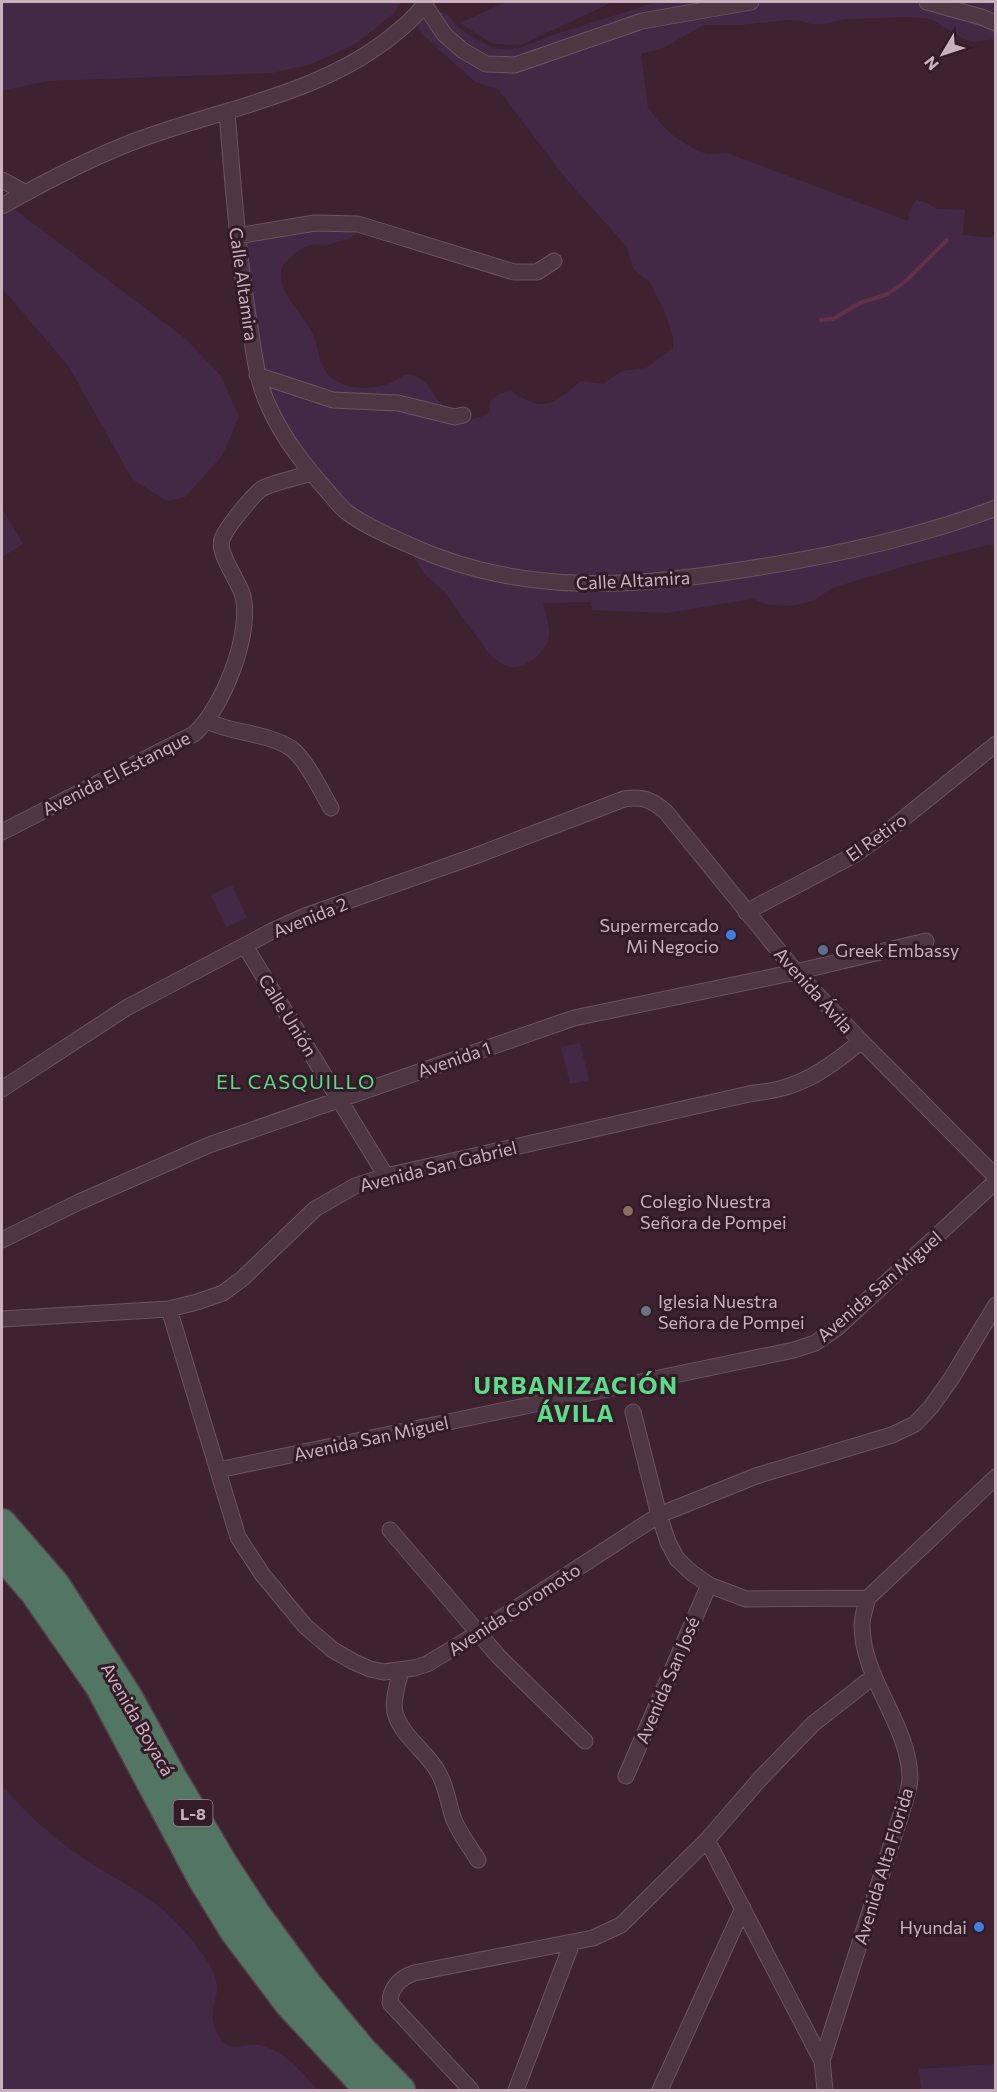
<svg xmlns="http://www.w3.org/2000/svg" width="997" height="2092" font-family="Commissioner,sans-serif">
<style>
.green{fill:#432946}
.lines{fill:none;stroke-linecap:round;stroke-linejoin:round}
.stream{stroke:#623149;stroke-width:4}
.street-casing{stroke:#6c5460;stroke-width:17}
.highway-casing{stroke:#563e4a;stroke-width:31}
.street{stroke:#4e3642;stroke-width:15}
.highway{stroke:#527564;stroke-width:28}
.shop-dot{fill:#3f7fe0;stroke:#331b27;stroke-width:2}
.service-dot{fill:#5c6f8a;stroke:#331b27;stroke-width:2}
.education-dot{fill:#8d6e63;stroke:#331b27;stroke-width:2}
.worship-dot{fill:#6b7280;stroke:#331b27;stroke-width:2}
.labels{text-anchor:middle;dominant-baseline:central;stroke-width:6;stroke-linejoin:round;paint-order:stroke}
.shield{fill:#331b27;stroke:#9d8490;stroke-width:1.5}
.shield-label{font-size:16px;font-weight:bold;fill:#cab1bd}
.street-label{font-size:18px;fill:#cab1bd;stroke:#331b27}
.poi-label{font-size:18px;fill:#cab1bd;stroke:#331b27;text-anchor:start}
.neighbourhood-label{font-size:20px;letter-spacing:1.5px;fill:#5adc88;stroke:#331b27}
.district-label{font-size:24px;font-weight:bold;letter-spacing:1.5px;fill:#5adc88;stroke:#331b27}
</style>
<rect width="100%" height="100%" fill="#3e2230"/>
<path class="green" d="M2,2h400l-9,12 -36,29 -45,21 -40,9 -224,8 -46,10z
M506,2h107l-92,43 -28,-1 -33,-21z
M657,2h338v37l-20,3 -11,-3 -33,-20 -23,-2 -62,2 -22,5h-13l-10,-3 -13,-1 -47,5h-37l-41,23 -22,6 7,54 13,16 15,14 22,13 10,3 19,-1 181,68 2,-11 6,-10 11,3 10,6 28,1 -2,25 32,3v308l-8,-1 -85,22 -70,21 -19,13 -22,5 -23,-1 -15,-6 -86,14 -75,-3 -1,-8 -48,1c2,11 9,26 5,37 -4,13 -23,29 -37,27 -8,-1 -14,-7 -20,-11l-48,-66 -18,-15 -10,-16v-6l-69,-42 -79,-106 -30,-169 121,-12v9c-10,9 -20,7 -32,13 -15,-4 -21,0 -33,9 -32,24 7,53 19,77 9,17 4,36 23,48 15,10 36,9 53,4 13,-4 16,-16 33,-5 11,7 14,20 23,28 14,12 30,17 45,5l1,-11 9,-7 11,-3c36,22 41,14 71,-10l22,3 19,-13 24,-3 27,-20v-11l-7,-22 -15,-31 -18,-15 -6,-22 -60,-67 -69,-91 -23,-7 -53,-48 -4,-10 3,-5 17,-8 9,3 10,12 15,11 21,11 14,2 13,-2 33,-13z
M14,209l172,130 35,37 18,41 -17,39 -37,41 -18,4 -35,-22 -63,-112 -67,-79v-71z
M2,508l21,36 -21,13z
M232,885l15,33 -21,9 -15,-32z
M580,1043l9,37 -19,4 -9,-37z
M2,1786c19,22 50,51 75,68 42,29 79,41 113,84 11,14 25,30 27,48 1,8 -3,15 -4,23 -2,11 3,25 10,34 13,9 23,-1 36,2 25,5 43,27 58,45h-315z
M995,2064v26h-74l-2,-21z"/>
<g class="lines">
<path class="stream" d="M821,320l12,-1 27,-16 28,-9 19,-14 40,-40"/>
<g class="street-casing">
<path id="street" d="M927,2l54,15 15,6
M424,4l20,30 18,16 24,14 29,1 127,-44 109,-19
M227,112c6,72 11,144 23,215 4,27 7,55 19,80 15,33 36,59 60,86 6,7 12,15 19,20 18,13 39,22 59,31 116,54 230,43 353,23 81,-13 159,-30 236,-59
M2,180l24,13
M2,206c39,-22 81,-44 123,-61 87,-35 186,-47 262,-105 14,-11 29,-23 39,-38
M237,236l78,-13 43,1 156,48h23l17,-11
M257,375l76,25 65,3 57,14 8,-2
M207,721c26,13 60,11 85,28 15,12 29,42 39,59
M2,832l192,-98c29,-26 58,-100 49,-138 -5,-16 -17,-30 -21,-46 -1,-3 -1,-10 1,-13 4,-10 32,-45 40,-49 15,-7 33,-10 49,-15
M746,912l108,-57 34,-24 108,-87
M245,946l141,230
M2,1089l124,-81 148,-78 31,-14 170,-60 149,-57c19,-3 28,1 42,13l130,160 65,69 135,136
M2,1240l77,-38 130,-57 365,-127 222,-46 130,-31
M169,1309l69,228 24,37 43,52 28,24 21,12 16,7 14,3 30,-4 13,-4 51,-31 181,-118 97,-39 136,-41 23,-11 16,-17 20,-28 45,-74
M2,1319l167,-10 28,-7 26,-9 20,-15 72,-69 40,-23 31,-10 363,-82c12,-2 25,-3 37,-7 28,-8 53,-27 75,-46
M633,1412l26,103 9,27 9,17 15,14 17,12 37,14 122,-1
M218,1470l576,-120 21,-7 22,-15 159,-147
M390,1530l109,127 86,84
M401,1670c-3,14 -10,33 -5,46 8,22 31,36 42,56 9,15 10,32 16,48 6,14 16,27 24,40
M626,1776l83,-191
M707,1840l115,221 3,29
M822,2061l82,-256c2,-8 6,-18 6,-27 -1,-54 -48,-99 -48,-153 0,-9 4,-19 6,-27l128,-121
M471,2090l-81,-87c0,-15 10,-25 24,-30l179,-35 28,-13 86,-85 52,-60 54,-56 61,-48
M516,2090l56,-147
M660,2090l83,-182"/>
</g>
<g class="highway-casing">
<path id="highway" d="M2,1523l53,61 72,111 44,80 53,90 32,49 52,71 54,65 39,40
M2,1555l32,37 66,95 102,192 32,52 55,73 80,86"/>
</g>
<use href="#street" class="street"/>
<use href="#highway" class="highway"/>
</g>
<g class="shop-dot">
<circle cx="731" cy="935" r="6"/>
<circle cx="979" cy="1927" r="6"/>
</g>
<circle class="service-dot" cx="823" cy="950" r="6"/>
<circle class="education-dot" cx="628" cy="1211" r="6"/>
<circle class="worship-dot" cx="646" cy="1311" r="6"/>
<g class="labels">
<rect class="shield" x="173.5" y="1800" width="39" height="26" rx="4.5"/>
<g class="shield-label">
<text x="193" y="1813">L-8</text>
</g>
<g class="street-label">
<text transform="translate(244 284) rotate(82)">Calle Altamira</text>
<text transform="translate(633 580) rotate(-3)">Calle Altamira</text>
<text transform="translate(116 773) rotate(-27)">Avenida El Estanque</text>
<text transform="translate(876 837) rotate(-35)">El Retiro</text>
<text transform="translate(310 917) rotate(-22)">Avenida 2</text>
<text transform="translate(814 990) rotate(48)">Avenida Ávila</text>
<text transform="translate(288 1015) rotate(58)">Calle Unión</text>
<text transform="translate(454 1059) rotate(-19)">Avenida 1</text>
<text transform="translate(438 1166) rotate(-14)">Avenida San Gabriel</text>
<text transform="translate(879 1286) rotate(-41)">Avenida San Miguel</text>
<text transform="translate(371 1438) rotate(-12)">Avenida San Miguel</text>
<text transform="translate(514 1609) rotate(-33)">Avenida Coromoto</text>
<text transform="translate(667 1680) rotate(-67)">Avenida San José</text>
<text transform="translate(138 1719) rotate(60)">Avenida Boyacá</text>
<text transform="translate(883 1866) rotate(-73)">Avenida Alta Florida</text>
</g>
<g class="poi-label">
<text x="719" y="925" text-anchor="end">Supermercado<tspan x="719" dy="21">Mi Negocio</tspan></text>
<text x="835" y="950">Greek Embassy</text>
<text x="640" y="1201">Colegio Nuestra<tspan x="640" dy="21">Señora de Pompei</tspan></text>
<text x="658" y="1301">Iglesia Nuestra<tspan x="658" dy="21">Señora de Pompei</tspan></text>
<text x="967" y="1927" text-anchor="end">Hyundai</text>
</g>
<g class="neighbourhood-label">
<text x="296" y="1081">EL CASQUILLO</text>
</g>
<g class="district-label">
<text x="576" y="1384">URBANIZACIÓN<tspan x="576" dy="28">ÁVILA</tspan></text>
</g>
</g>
<rect width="997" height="2092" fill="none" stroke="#cab1bd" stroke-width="6"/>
<g transform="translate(943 54) rotate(231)" stroke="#331b27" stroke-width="4.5" paint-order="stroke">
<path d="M0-4.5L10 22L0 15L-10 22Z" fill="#cab1bd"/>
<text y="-9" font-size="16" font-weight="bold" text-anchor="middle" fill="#cab1bd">N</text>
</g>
</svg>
